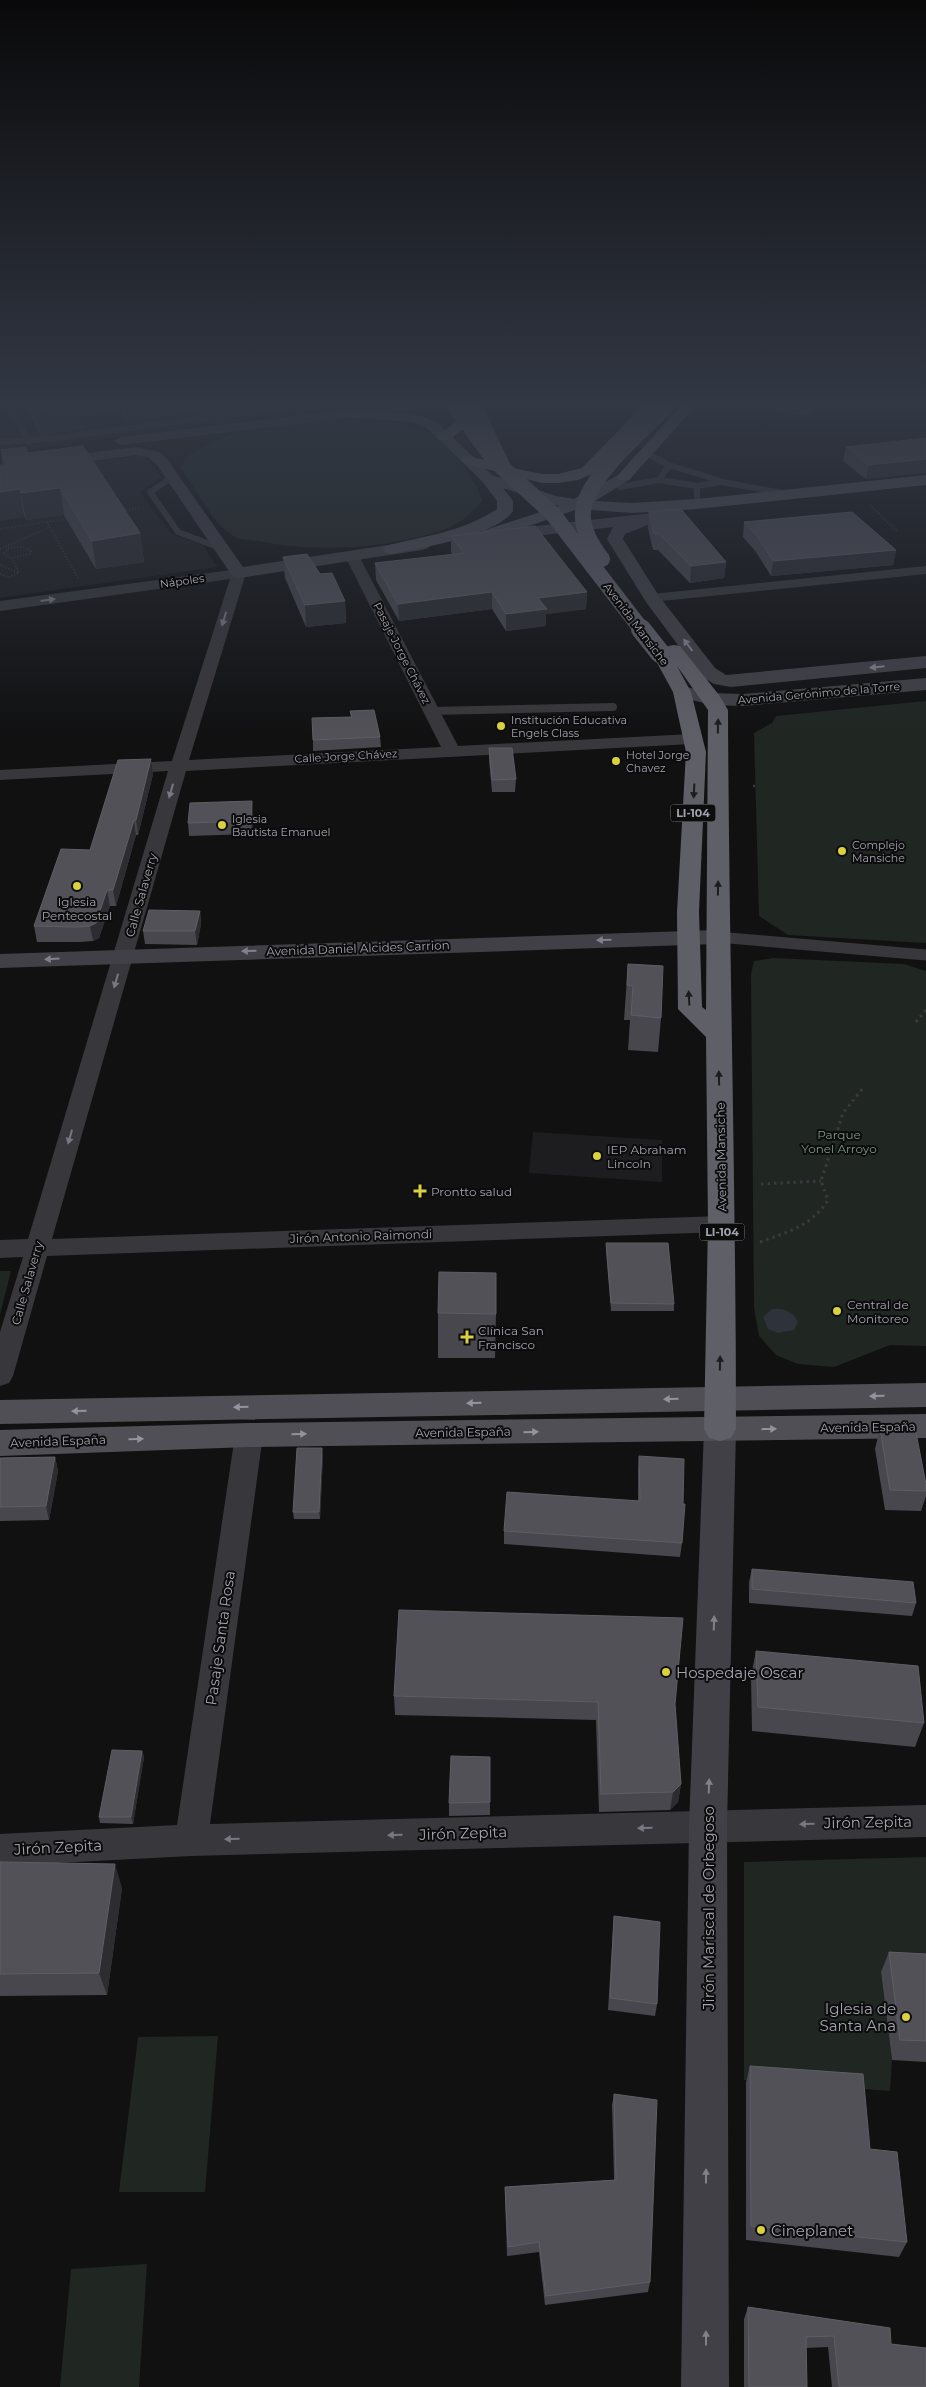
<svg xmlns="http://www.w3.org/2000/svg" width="926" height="2387" font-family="Montserrat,sans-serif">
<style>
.built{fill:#1d1d1f}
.green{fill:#202622}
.water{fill:#2e323b}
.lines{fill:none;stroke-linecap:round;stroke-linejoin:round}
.path-far2{stroke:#3a3a3f;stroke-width:2;stroke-dasharray:1 2;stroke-linecap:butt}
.path-far1{stroke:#3a3a3f;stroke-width:2.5;stroke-dasharray:2 2.5;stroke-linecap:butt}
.path{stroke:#3a3a3f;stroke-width:3;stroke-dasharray:2.5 4;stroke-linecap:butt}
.lane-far2{stroke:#38373b;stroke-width:6}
.lane-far1{stroke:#38373b;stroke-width:8}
.lane{stroke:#38373b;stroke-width:11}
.street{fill:#38373b;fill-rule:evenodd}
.secondary{fill:#414046;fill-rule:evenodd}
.primary{fill:#4f4f55;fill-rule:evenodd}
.highway{fill:#5f5f67;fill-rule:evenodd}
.highway-bridge-far1{stroke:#5f5f67;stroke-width:16}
.highway-bridge{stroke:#5f5f67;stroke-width:20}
.wall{fill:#47474d}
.shaded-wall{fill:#2d2d31}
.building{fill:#515157;stroke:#5e5e65}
.oneway{fill:#797882}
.oneway2{fill:#81818c}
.oneway3{fill:#1d1d1f}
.oneway4{fill:#93939f}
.poi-dot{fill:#dad040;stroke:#0c0c0d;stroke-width:2}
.labels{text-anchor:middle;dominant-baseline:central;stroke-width:4;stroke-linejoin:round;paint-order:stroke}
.far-street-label{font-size:11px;fill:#a4a4b1;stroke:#0c0c0d}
.far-poi-label{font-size:11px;fill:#a4a4b1;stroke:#0c0c0d;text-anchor:start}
.shield{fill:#0c0c0d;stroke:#767680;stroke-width:1}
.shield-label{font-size:11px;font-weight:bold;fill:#a4a4b1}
.street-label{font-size:12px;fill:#a4a4b1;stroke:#0c0c0d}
.poi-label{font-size:12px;fill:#a4a4b1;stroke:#0c0c0d;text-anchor:start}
.park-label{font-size:12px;fill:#7d9a86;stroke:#0c0c0d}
.near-street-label{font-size:15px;fill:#a4a4b1;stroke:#0c0c0d}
.near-poi-label{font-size:15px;fill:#a4a4b1;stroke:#0c0c0d;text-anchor:start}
</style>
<rect width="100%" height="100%" fill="#111112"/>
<path class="built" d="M0,401h397l-397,51z
M144,455l17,22 -21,15 31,42 32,11 14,22 -217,31v-123z
M533,1132l129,8v42l-133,-9z"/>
<path class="green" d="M362,419l38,4 38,15 22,23 17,26 5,14c-11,13 -22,23 -39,29 -57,19 -126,23 -185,11 -7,-1 -17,-1 -23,-4 -24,-15 -38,-46 -54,-69l4,-11c10,-5 20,-12 31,-16 44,-20 99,-20 146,-22z
M926,701v242l-138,-8 -29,-19 -5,-183 18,-10 4,-7z
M773,958l131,6 22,7v375l-36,-1 -56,22 -36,-3 -22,-9 -17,-19 -5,-28 -3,-334 3,-13z
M0,1271h11l-11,44z
M926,1857v118l-45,-2 11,87 -2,31 -146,-11v-218z
M218,2036l-13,156h-86l19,-155z
M147,2264l-8,123h-79l11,-118z"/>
<path class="water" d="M772,1309c11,-1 21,2 26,13l-4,8 -16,3 -10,-4 -5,-12z"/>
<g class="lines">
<path class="path-far2" d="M870,505l28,27
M126,510l14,-2
M47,522l31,56
M0,529l66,-10
M23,547l8,4 -1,3 -18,4 -9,-4 6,-6z
M0,549l50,-22
M0,565l19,8
M0,574l8,3 11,-4 -7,-15"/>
<path class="path-far1" d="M753,786h3"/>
<path class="path" d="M916,1022l10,-12
M761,1184l60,-3
M760,1242c27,-10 52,-16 68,-42l-7,-19 22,-68 20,-25"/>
<path class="lane-far2" d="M6,401l23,41
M378,401l8,8
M0,442l49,-3 283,-38
M669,465l49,15
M173,477l-23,15 28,40 45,17
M659,480l38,6
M620,487l39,-7 10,-15 -23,-12
M697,504v-18l25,-4 65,12"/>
<path class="lane-far1" d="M432,711l181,-4"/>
<path class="lane" d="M717,937l209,18"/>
<path class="street" d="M917,401h9v6z
M352,552l7,4 99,190 234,-12 6,1 3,4 -3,4 -6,1 -506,27 -134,468 670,-23 9,2 3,6 -3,6 -9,2 -675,24 -34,120 -4,7 -9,3v-54l23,-75 -23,1v-18l28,-1 140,-468 -168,9v-10l172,-9 58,-182 -230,32v-10l239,-32 5,1 2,3 -57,187 252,-13 -96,-191z
M926,566v8l-274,28 -7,-4 7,-4z
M249,1424l10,3 4,8 -53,389 716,-19v32l-735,19 -191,10v-32l177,-9 58,-390 4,-8z"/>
<path class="secondary" d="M414,401h20l-2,3 -18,6 -293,35 -7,-4 7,-4z
M136,447l23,5 8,7 76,108 179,-27 6,2 2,3 -2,3 -6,2 -183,28 -6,-1 -76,-112 -8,-7 -13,-3 -136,19v-10z
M652,513l6,2 2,3 -2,3 -33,13 -2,5 36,57 56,72 11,7 200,-19v12l-195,19 -17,-3 -13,-8 -55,-74 -39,-63 6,-12 -112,13 -6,-2 -2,-3 2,-3 6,-2z
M926,678v12l-183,16 -31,-1 -37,-9 -2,-4 2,-4 7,-2 30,7 31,1z
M717,930l8,2 4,5 -4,5 -8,2 -717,24v-14z
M720,1417l11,3 5,9 -9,397 2,561h-48l8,-561 15,-397 5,-9z"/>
<path class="primary" d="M345,410l69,4 23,8 55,53 64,21 18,3 50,-27 8,5 -3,3 -34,21 37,2 65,-4 229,-24v10l-229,24 -65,4 -54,-4 -72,25 -24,7 -6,-2 -2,-3 2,-3 83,-27 -56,-18 10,13v10c-17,25 -93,37 -122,43l-6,-2 -2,-3 2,-3c39,-10 78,-14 112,-37v-8l-15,-20 -55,-53 -15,-6 -72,-5 -2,-3z
M926,1383v24l-926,17v-24z
M926,1414v24l-677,9 -249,9v-26l249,-7z"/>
<path class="highway" d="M464,401h14l3,2 31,65 30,6h16l24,-6 65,-67h15l-70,73 -14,6 -20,3h-16l-79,-20 -2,-3 2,-3 5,-1 25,6 -18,-43 -26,21h-10l-2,-3 27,-22 4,-8z
M685,401h15l-71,79h-10l-3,-3 3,-3z
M674,645l6,1 39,49 9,15c1,240 8,479 8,719l-5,9 -11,3 -11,-3 -5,-9 4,-205 -2,-187 -28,-28 -1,-97 9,-160 -13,-60 -17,-31 3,-4h11l-5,-7 3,-4zM677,666l31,44 -2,300 -4,-3 -3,-95 7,-160 -15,-60z"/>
<path class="highway-bridge-far1" d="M452,401l42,59 58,53 90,117
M602,559c-11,-14 -23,-34 -18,-53 8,-34 63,-80 88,-105"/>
<path class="highway-bridge" d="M641,629l19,24"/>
</g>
<path class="wall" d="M24,401h253l-150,19 -6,-9 -40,5 2,13 -43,6z
M718,401h102l-9,15 -93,-12z
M926,438l-60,41 -23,-18 3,-14z
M1,450l27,3 112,80 4,29 -48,7 -32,-54 -38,5 -23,-53z
M649,512l77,50 -2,16 -34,5 -32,-33h-5l-5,-22z
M744,522l152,28 -3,15 -122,11 -15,-24 -13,-15z
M451,536l136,56 -1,17 -40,5v12l-40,5 -14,-22 -93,12 -23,-41 -1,-17 78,-8 -2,-3z
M283,557l37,17 25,27 1,22 -40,4 -21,-49z
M350,711l30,26 1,10 -68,4v-11l38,-23z
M489,748l27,31 -1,13h-23l-3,-32z
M153,774l-15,61h-2l-20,71h-6l-11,32 -6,3 -13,1h-43l-3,-16 56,-76z
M253,814l-1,20 -63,2 -1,-13z
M200,911l1,13 -4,21 -52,-1 -2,-13z
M628,964l33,54 -3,34 -30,-2 2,-30h-6z
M606,1243l68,61v7h-63l-5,-61z
M438,1313l58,1 -1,44h-57z
M880,1428l46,56v12l-5,15 -36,-1 -10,-61z
M323,1455l-3,64h-26l-1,-7z
M639,1456l43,87 -2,14 -176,-13v-13l134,-30v-31z
M55,1457l3,14 -9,49 -49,1v-63z
M752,1569l164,34 -4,13 -163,-13v-21z
M756,1651l168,72 -9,24 -163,-16 -1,-55z
M394,1696l281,8 6,80 -3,18 -8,8 -71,2 -3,-92 -201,-5z
M142,1751l2,6 -11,67 -33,-1 -1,-6z
M490,1757v58l-41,1v-13z
M0,1862l122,26 -15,107 -107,1z
M614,1916l43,88 -2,12 -47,-6 5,-82z
M889,1952l37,2v108l-34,-2 -11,-88z
M750,2066l120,83 37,93 -8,15 -153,-17v-158z
M614,2094l36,188 -2,10 -103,13 -6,-53 -32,4 -2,-59v-10l109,-7 -2,-75z
M748,2307l143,37 35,43h-94l-4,-40 -22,1 1,39h-63v-68z"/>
<path class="shaded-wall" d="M72,401h47l2,10 -40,5 2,13 -43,6 -4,-26z
M124,401h153l-150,19z
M813,401h7l-9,15z
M926,459v14l-60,6 3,-14z
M60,488l4,27 -38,5 -5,-27z
M20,489l4,28 -24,4v-29z
M140,533l4,29 -48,7 -4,-28z
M896,550l-3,15 -122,11 2,-15z
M726,562l-2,16 -34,5 1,-17z
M492,592v17l-93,12 -1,-17z
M587,592l-1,17 -40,5v12l-40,5v-17l32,-16z
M345,601l1,22 -40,4 -1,-22z
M151,759l2,15 -15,61 -2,-15z
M252,801l1,13 -1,20 -1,-13z
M134,820l2,15 -20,71 -3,-16z
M107,890l3,16 -11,32 -6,3 -3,-15z
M200,911l1,13 -4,21 -2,-14z
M322,1448l1,7 -3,64 -1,-7z
M55,1457l3,14 -9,49 -3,-14z
M142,1751l2,6 -11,67 -2,-7z
M681,1784l-3,18 -8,8 3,-18z
M115,1864l7,24 -15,107 -8,-22z"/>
<path class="building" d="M32,401h45l2,3 -43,5z
M926,438v21l-57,6 -23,-18z
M83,446l57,87 -48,8 -32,-53 -39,5 -1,-4 -20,3v-25l8,-1 -7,-16 24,-3 3,6z
M681,509l45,53 -35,4 -32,-32h-5l-5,-22z
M852,512l44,38 -123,11 -15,-24 -14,-15z
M535,526l52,66 -49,6 9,11 -41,5 -14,-22 -94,12 -23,-41 89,-10 -13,-17z
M307,554l13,20 12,-1 13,28 -40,4 -22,-48z
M374,710l6,27 -67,3 -1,-22 40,-1 -2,-6z
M489,748h23l4,31 -24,1z
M151,759l-15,61h-2l-21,70h-6l-11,33 -6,3 -13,1 -43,-1 27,-77 29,1 28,-90z
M252,801l-1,20 -63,2 2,-20z
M149,910l51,1 -5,20h-52z
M628,964l35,2 -2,52 -30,-3 2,-29 -6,-1z
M606,1243h62l6,61 -63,-1z
M439,1272l57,1v41l-58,-1z
M880,1428h35l11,56v7l-36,-1z
M297,1448h25l-3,64h-26z
M639,1456l45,3 -1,45h2l-3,39 -178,-12 3,-39 133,9z
M55,1457l-9,49 -46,1v-49z
M752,1569l161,13 3,21 -164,-14z
M399,1610l284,8 -8,86 6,80 -8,8 -72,2 -3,-92 -204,-6z
M756,1651l162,15 6,57 -166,-16z
M112,1750l30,1 -11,66h-32z
M451,1756l39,1v45l-41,1z
M0,1862l115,2 -16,109 -99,1z
M614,1916l46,6 -3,82 -47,-6z
M889,1952l37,2v87l-26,-1z
M750,2066l113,8 7,75 27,3 10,90 -156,-16z
M614,2094l43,6 -7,182 -104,14 -7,-54 -31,5 -3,-60 111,-7z
M748,2307l142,21 1,16 35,4v39h-87l-5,-51 -28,1 1,50h-58z"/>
<defs><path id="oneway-solid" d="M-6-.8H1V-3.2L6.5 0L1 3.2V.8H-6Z" transform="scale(1.25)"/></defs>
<g class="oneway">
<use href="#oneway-solid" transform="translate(48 600) rotate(-8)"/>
<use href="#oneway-solid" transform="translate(224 619) rotate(107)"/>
<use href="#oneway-solid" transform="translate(171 791) rotate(106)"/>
<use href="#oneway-solid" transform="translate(116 981) rotate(106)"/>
<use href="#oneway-solid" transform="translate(70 1137) rotate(106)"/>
<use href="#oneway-solid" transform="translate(807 1824) rotate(179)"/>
<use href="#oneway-solid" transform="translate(645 1828) rotate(178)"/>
<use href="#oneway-solid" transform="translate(395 1835) rotate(178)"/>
<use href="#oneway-solid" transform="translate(232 1839) rotate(178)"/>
</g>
<g class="oneway2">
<use href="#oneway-solid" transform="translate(688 645) rotate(-127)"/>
<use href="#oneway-solid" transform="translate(877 667) rotate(174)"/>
<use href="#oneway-solid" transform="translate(604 940) rotate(178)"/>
<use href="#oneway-solid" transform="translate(249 951) rotate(178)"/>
<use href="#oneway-solid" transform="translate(52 959) rotate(177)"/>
<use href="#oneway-solid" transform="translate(714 1623) rotate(-88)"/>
<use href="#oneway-solid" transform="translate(709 1786) rotate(-88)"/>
<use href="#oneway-solid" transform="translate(706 2176) rotate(-90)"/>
<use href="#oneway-solid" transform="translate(706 2338) rotate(-90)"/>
</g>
<g class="oneway3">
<use href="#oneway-solid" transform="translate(718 726) rotate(-89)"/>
<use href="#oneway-solid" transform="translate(694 791) rotate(93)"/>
<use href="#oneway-solid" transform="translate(718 888) rotate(-89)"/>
<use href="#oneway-solid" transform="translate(689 998) rotate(-93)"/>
<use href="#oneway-solid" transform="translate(719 1078) rotate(-91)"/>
<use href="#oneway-solid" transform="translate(720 1363) rotate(-89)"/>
</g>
<g class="oneway4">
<use href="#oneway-solid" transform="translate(877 1396) rotate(179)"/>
<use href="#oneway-solid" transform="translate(671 1399) rotate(179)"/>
<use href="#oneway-solid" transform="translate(474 1403) rotate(179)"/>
<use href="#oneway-solid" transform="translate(241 1407) rotate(179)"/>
<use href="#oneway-solid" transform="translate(79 1411) rotate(179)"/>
<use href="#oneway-solid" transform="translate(769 1429) rotate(-1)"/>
<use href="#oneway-solid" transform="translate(531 1432) rotate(-1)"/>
<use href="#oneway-solid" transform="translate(299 1434) rotate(-1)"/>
<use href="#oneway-solid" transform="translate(136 1439) rotate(-2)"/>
</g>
<linearGradient id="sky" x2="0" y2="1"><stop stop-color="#09090a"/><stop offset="0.55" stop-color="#323844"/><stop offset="1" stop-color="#323844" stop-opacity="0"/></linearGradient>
<rect width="926" height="735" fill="url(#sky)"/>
<g class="poi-dot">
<circle cx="501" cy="726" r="5"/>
<circle cx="616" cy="761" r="5"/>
<circle cx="222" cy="825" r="5"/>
<circle cx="842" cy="851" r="5"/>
<circle cx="77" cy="886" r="5"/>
<circle cx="597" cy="1156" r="5"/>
<path d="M417.5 1183.5h5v5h5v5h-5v5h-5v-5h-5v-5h5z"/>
<circle cx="837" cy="1311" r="5"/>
<path d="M464.5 1329.5h5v5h5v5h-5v5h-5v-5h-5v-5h5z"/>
<circle cx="666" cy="1672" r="5"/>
<circle cx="906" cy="2017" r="5"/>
<circle cx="761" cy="2230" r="5"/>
</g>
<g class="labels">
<g class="far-street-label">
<text transform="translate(182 581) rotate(-8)">Nápoles</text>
<text transform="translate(636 624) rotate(53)">Avenida Mansiche</text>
<text transform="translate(402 653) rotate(63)">Pasaje Jorge Chávez</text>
<text transform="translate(819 693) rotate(-5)">Avenida Gerónimo de la Torre</text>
<text transform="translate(346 756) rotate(-3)">Calle Jorge Chávez</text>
</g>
<g class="far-poi-label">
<text x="511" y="720">Institución Educativa<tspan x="511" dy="13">Engels Class</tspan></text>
<text x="626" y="755">Hotel Jorge<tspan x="626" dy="13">Chavez</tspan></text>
<text x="232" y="819">Iglesia<tspan x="232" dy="13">Bautista Emanuel</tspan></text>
<text x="852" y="845">Complejo<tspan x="852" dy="13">Mansiche</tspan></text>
</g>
<g class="shield">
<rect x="670.5" y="804.5" width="45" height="17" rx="4"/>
<rect x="699.5" y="1223.5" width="45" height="17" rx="4"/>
</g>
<g class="shield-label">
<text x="693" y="813">LI-104</text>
<text x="722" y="1232">LI-104</text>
</g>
<g class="street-label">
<text transform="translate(141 895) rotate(-74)">Calle Salaverry</text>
<text transform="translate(358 948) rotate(-2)">Avenida Daniel Alcides Carrion</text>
<text transform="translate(721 1157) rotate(-91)">Avenida Mansiche</text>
<text transform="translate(361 1236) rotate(-2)">Jirón Antonio Raimondi</text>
<text transform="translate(27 1283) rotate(-74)">Calle Salaverry</text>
<text transform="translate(868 1427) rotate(-1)">Avenida España</text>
<text transform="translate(463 1432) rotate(-1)">Avenida España</text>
<text transform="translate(58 1441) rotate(-2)">Avenida España</text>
</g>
<g class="poi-label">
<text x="77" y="901" text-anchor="middle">Iglesia<tspan x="77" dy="14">Pentecostal</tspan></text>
<text x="607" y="1149">IEP Abraham<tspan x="607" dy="14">Lincoln</tspan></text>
<text x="431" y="1191">Prontto salud</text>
<text x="847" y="1304">Central de<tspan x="847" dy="14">Monitoreo</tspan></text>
<text x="478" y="1330">Clínica San<tspan x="478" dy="14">Francisco</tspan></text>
</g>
<g class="park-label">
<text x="839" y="1134">Parque<tspan x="839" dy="14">Yonel Arroyo</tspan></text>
</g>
<g class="near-street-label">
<text transform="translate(220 1638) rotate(-82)">Pasaje Santa Rosa</text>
<text transform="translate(868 1822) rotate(-1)">Jirón Zepita</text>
<text transform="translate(463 1833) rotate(-2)">Jirón Zepita</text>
<text transform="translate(58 1847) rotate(-3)">Jirón Zepita</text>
<text transform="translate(708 1908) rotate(-90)">Jirón Mariscal de Orbegoso</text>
</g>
<g class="near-poi-label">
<text x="676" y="1672">Hospedaje Oscar</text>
<text x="896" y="2008" text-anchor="end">Iglesia de<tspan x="896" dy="17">Santa Ana</tspan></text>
<text x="771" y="2230">Cineplanet</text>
</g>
</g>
</svg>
